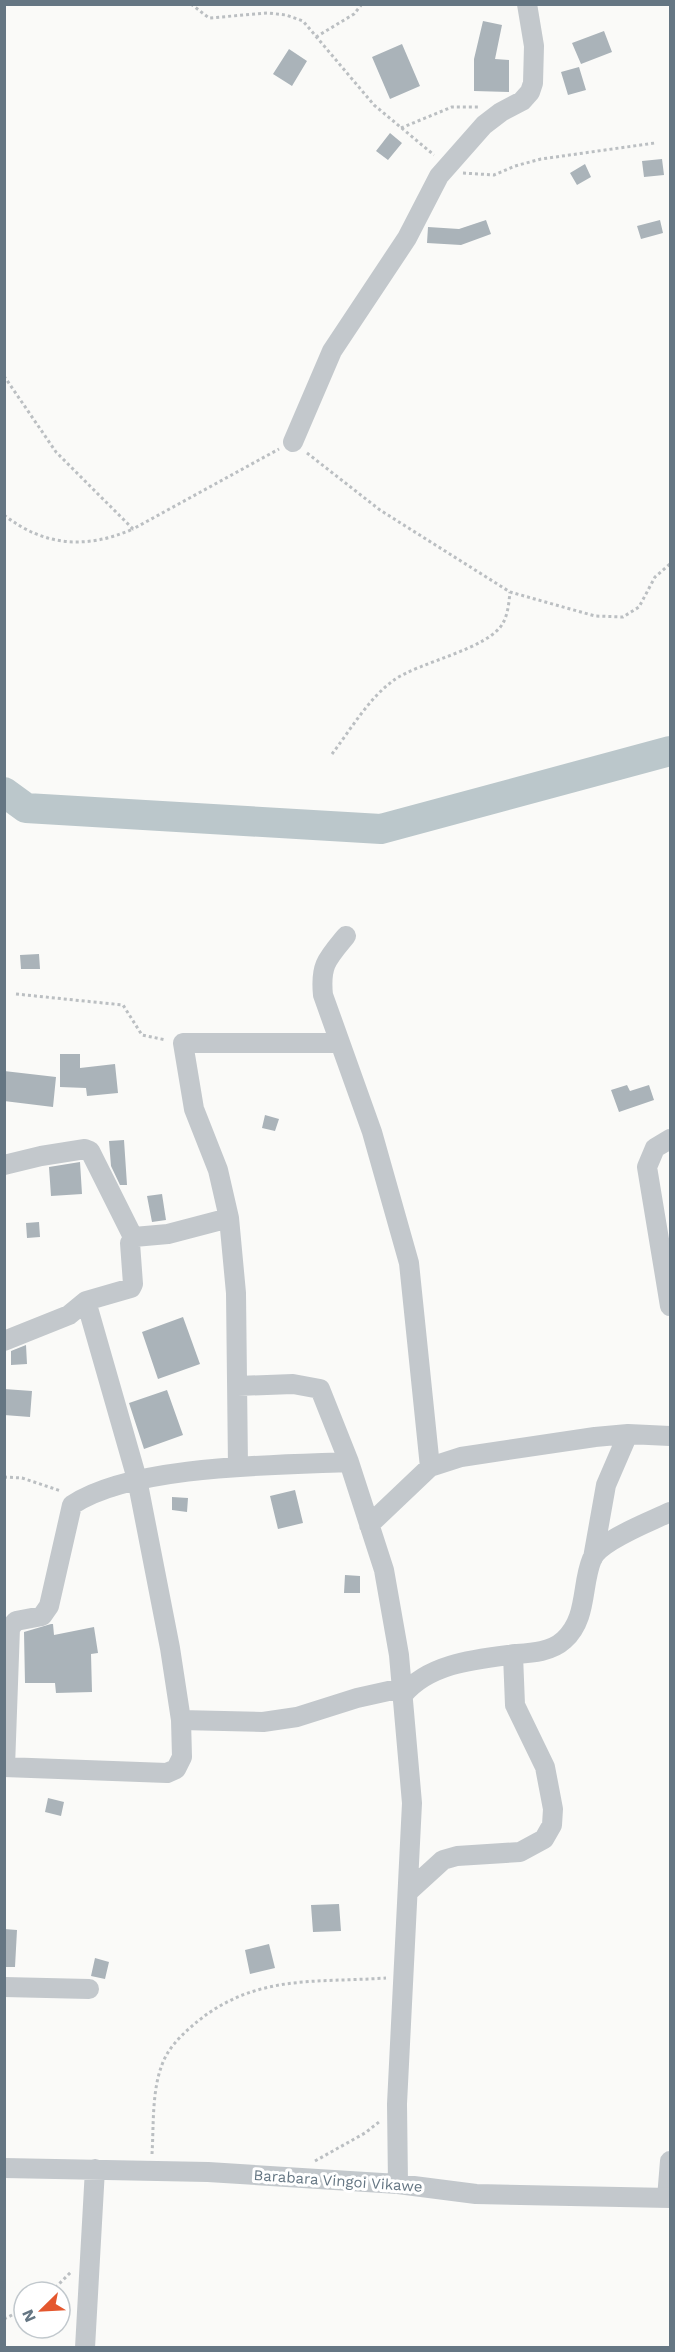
<svg xmlns="http://www.w3.org/2000/svg" width="675" height="2352" font-family="'Work Sans',sans-serif">
<style>
.lines{fill:none;stroke-linecap:round;stroke-linejoin:round}
.river{stroke:#bbc7cb;stroke-width:30}
.building{fill:#aab3b9}
.path{stroke:#bbbfc2;stroke-width:3;stroke-dasharray:3 3;stroke-linecap:butt}
.minor{stroke:#c3c8cc;stroke-width:20}
.labels{text-anchor:middle;dominant-baseline:central;stroke-width:6;stroke-linejoin:round;paint-order:stroke}
.street-label{font-size:15px;fill:#657683;stroke:#fff}
</style>
<rect width="100%" height="100%" fill="#fafaf8"/>
<g class="lines">
<path class="river" d="M4,792l22,16 355,21 289,-78"/>
</g>
<path class="building" d="M483,21l19,4 -7,34 14,1v32l-35,-1v-32z
M604,31l8,21 -31,12 -9,-21z
M402,44l18,42 -30,13 -18,-42z
M289,49l18,12 -15,25 -19,-12z
M579,67l7,23 -18,5 -7,-23z
M390,133l12,10 -14,17 -12,-9z
M662,159l2,16 -20,2 -2,-16z
M585,164l6,13 -14,8 -7,-12z
M486,220l5,14 -30,11 -34,-2 1,-16 31,2z
M660,220l3,13 -22,6 -4,-13z
M39,954l1,15h-19l-1,-14z
M60,1054h20v14l35,-4 3,29 -31,3 -1,-8 -26,-1z
M4,1071l52,6 -3,30 -49,-6z
M627,1085l3,6 19,-6 5,15 -35,12 -8,-22z
M265,1115l14,4 -4,12 -13,-3z
M124,1140l3,45h-7l-9,-19 -2,-25z
M80,1162l2,32 -31,2 -2,-29z
M162,1194l4,26 -14,2 -5,-26z
M39,1222l1,15 -13,1 -1,-15z
M183,1317l17,47 -42,15 -16,-47z
M26,1345l1,19 -16,1v-14z
M4,1389l28,2 -2,26 -26,-2z
M167,1390l16,45 -39,14 -15,-46z
M295,1490l8,33 -25,6 -8,-33z
M172,1497l16,1 -1,14 -15,-2z
M345,1575l15,1v17h-16z
M51,1624h2l1,11 40,-8 4,26 -7,1 1,38 -36,1 -1,-10h-30l-1,-51z
M48,1798l16,4 -3,14 -16,-4z
M339,1904l2,27 -28,1 -2,-27z
M4,1929l13,1 -2,37h-11z
M269,1944l6,24 -25,6 -5,-24z
M95,1958l14,4 -4,17 -14,-3z"/>
<g class="lines">
<path class="path" d="M191,4l18,14 59,-5 18,2 17,6 71,84 60,50
M316,37l38,-23 8,-10
M401,128l51,-21h26
M463,173l31,2 21,-9 26,-7 114,-16
M4,376l52,76 77,77 146,-80
M307,453l73,57 130,82 85,24 28,1 16,-10 16,-30 15,-13
M4,515c41,32 83,34 129,14
M332,754c19,-25 37,-56 62,-74 25,-18 95,-31 109,-57 5,-9 6,-21 7,-31
M16,994l107,11 19,30 24,5
M4,1477l18,1 39,13
M152,2154c2,-31 -1,-72 15,-100 7,-12 20,-24 31,-33 59,-47 117,-38 188,-43
M315,2161l50,-28 14,-11
M51,2292l20,-20
M4,2319l20,-10"/>
<path class="minor" d="M293,442l39,-91 75,-113 32,-62 45,-51 17,-13 21,-11 8,-9 3,-9 1,-37 -7,-42
M346,936c-19,23 -26,29 -23,59l49,137 37,131 21,204
M670,1139l-15,9 -8,19 23,139
M4,1165l37,-9 44,-7 5,2 43,86
M4,1341l65,-26 17,-14 45,-13 2,-4 -3,-41 4,-6 34,-3 61,-16
M238,1386l55,-2 27,5 29,73 35,108 15,85 13,148 -15,301 1,80
M238,1467l-2,-174 -7,-75 -11,-48 -24,-61 -11,-66h155
M369,1525l61,-58 31,-10 134,-20 33,-3 42,2
M593,1558l13,-73 22,-51
M403,1695c26,-32 74,-36 113,-41 16,-1 35,-2 48,-14 24,-22 17,-55 28,-81 8,-19 60,-38 78,-47
M181,1720l82,2 34,-5 60,-19 45,-10
M4,1767l163,6 9,-4 6,-12 -1,-37 -11,-72 -33,-169 -51,-178
M5,1767l5,-139 6,-7 26,-5 7,-10 23,-101c59,-40 204,-40 277,-43
M409,1891l34,-31 14,-4 63,-4 24,-13 8,-14 1,-16 -8,-42 -30,-62 -2,-50
M4,1987l85,2
M4,2168l204,4 190,12 78,10 194,4
M667,2198l3,-37
M85,2348l10,-179"/>
</g>
<g class="labels">
<g class="street-label">
<text transform="translate(338 2181) rotate(4)">Barabara Vingoi Vikawe</text>
</g>
</g>
<rect width="675" height="2352" fill="none" stroke="#657683" stroke-width="12"/>
<g transform="translate(42 2310) rotate(246)"><circle r="28" fill="#ffffff" stroke="#c1c8cd" stroke-width="1.5"/>
<path d="M0-4.5L10 22L0 15L-10 22Z" fill="#e4572e"/>
<text y="-9" font-size="16" font-weight="bold" text-anchor="middle" fill="#657683">N</text>
</g>
</svg>
